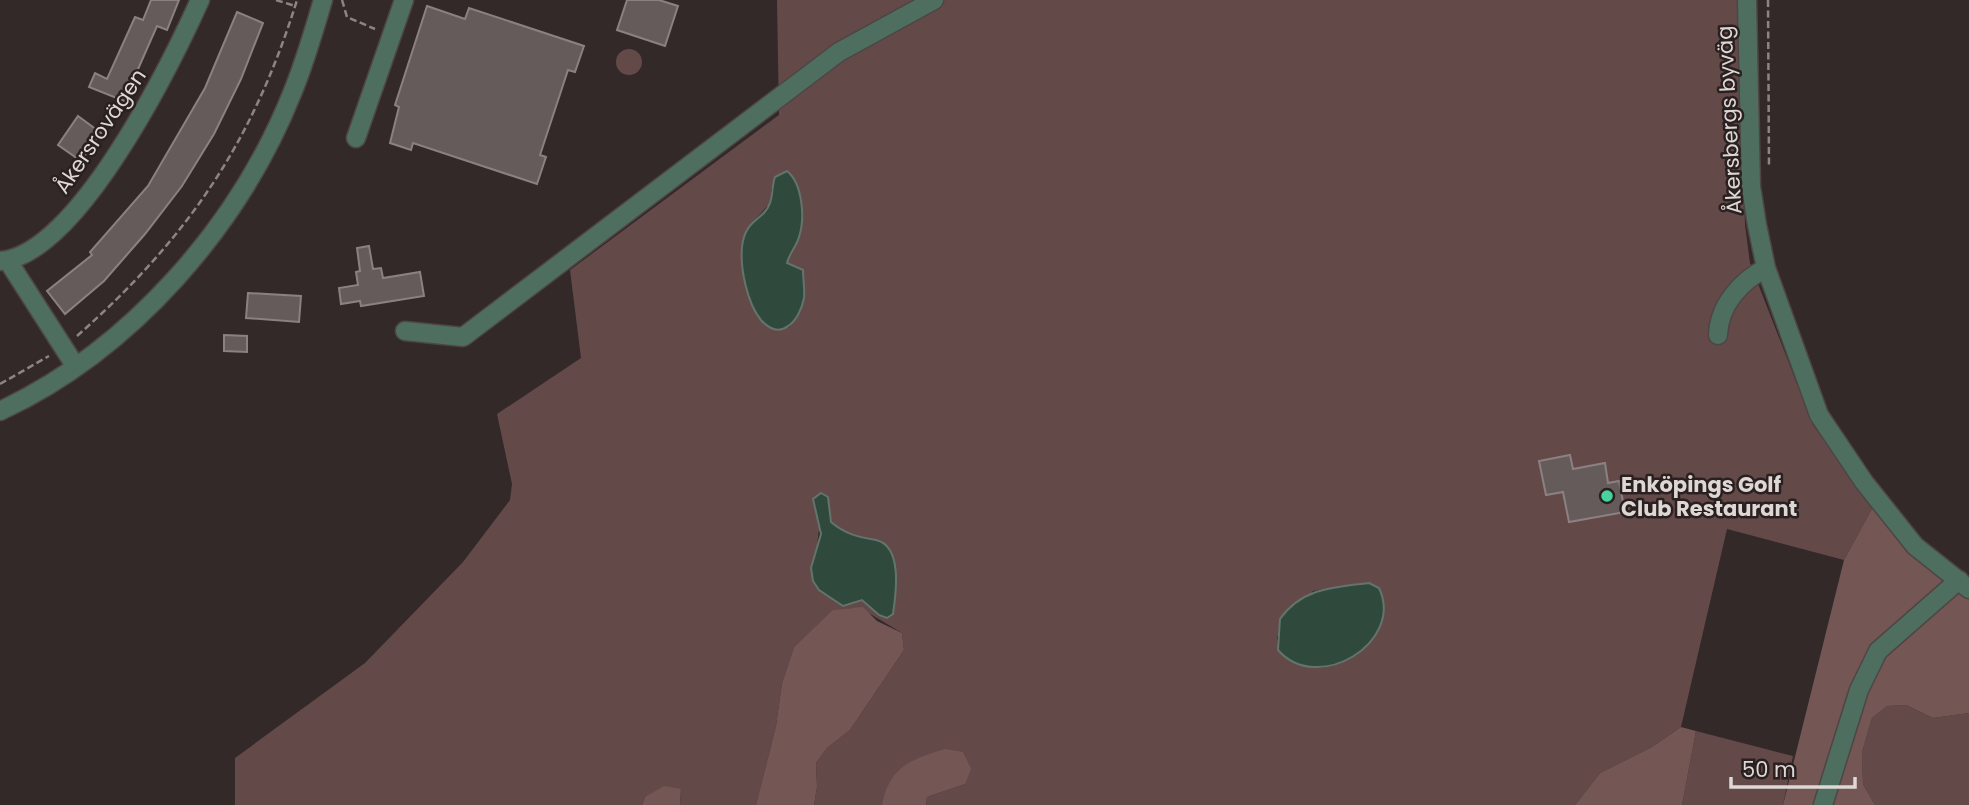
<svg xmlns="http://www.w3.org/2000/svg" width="1969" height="805" font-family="Poppins,sans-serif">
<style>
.green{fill:#644949;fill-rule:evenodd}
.forest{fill:#745655}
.water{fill:#2f4a3d;stroke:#63746b;stroke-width:2}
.building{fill:#655b5b;stroke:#8c8180;stroke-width:2}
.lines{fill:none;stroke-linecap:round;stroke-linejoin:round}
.minor-casing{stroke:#4e4545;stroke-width:21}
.path{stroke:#8d8585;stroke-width:2.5;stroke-dasharray:7 3.5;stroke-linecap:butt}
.minor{stroke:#4e6f5f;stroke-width:18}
.poi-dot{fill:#46d49e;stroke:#29201f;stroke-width:2.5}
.labels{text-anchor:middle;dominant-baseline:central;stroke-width:5;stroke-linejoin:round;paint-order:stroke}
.street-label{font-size:21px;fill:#ddd7d6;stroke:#29201f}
.poi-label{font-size:21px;font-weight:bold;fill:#ddd7d6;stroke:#29201f;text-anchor:start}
</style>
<rect width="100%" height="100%" fill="#332929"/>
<path class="green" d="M777,0h961l7,225 5,38 63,162 61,80 -30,55 -117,-31 -46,198 -29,20 -52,26 -25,32h-649l1,-8 38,-13 -83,21h-68l3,-18 -1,-24 11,-15 23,-18 54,-80 -2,-17 -35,-21 -14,-4 -20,3 -39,36 -12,36 -6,43 -20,79h-76l1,-16 -36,8 -3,8h-407v-47l130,-95 98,-101 47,-62 2,-16 -15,-70 84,-56 -11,-88 209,-155zM771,188l24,59 -8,16 16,7 1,29 -15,29 -43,-98 25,-28zM828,497l3,25c14,12 29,17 47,18l18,51 -3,23 -31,-14 -19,6 -24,-16c-4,-33 -3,-62 9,-93zM1343,586l-12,80c-24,4 -51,-1 -54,-29l36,-46z
M616 62a13 13 0 1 1 26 0a13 13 0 1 1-26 0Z
M1906,705l27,13 36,-5v92h-94l-12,-21 -1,-32 10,-34 15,-12z
M1696,731l97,25 -10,49h-101z"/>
<path class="forest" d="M1874,505l95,92v116l-36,5 -27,-13 -19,1 -15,12 -10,34 1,32 12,21h-92l61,-245z
M863,607l14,14 25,12 2,17 -54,80 -23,18 -11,15 1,24 -3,18h-58l20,-79 6,-43 12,-36 39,-37z
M1681,727l15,4 -14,74h-107l25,-32 52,-26z
M945,749l18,3 8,17 -6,15 -38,13 -1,8h-44c8,-38 27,-45 63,-56z
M664,786l17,3 -1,16h-38l3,-8z"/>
<path class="water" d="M787,171c16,13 18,48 12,66 -3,10 -10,17 -12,26l16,7c0,9 2,19 1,28 -4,22 -23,45 -43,22 -14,-17 -21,-52 -19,-73 3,-29 22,-26 28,-44 3,-8 2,-18 5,-26z
M821,493l7,4 3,25c14,12 27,15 45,18 27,6 20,54 17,74l-6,4 -8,-3 -17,-15 -19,6 -24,-16 -6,-9 -2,-13 10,-34 -8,-35z
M1369,583l10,5c26,55 -62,107 -101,62l2,-31c22,-31 54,-32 89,-36z"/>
<path class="building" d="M151,0h28l-12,30 -10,-4 -33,75 -35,-14 6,-14 12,6 28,-62 8,3z
M627,0h32l19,6 -13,40 -48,-16z
M427,6l38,13 4,-11 115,38 -9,26 -7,-2 -28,85 6,2 -9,27 -124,-41 -2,7 -21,-7 9,-36 -4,-2z
M237,12l26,11 -22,56 -27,55 -32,52 -37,48 -41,47 -39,33 -18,-23 45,-36 -2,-3 58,-66 57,-98z
M78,116l23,17 -20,28 -23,-16z
M369,246l4,23 8,-1 2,10 37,-6 4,24 -63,10 -1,-5 -19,3 -2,-16 19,-3 -2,-13 4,-1 -3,-23z
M248,293l53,3 -2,26 -53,-4z
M224,335l23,1v16l-23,-1z
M1570,455l3,14 32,-6 3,20 11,-2 6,31 -56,10 -6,-30 -17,3 -7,-34z"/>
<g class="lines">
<g class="minor-casing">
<path id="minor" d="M1747,0l4,187 6,38 9,43 53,147 45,67 51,64 54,43
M356,138l48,-138
M0,261c77,-5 171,-197 200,-261
M8,261l68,106
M405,331l58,6 376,-285 95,-52
M1718,335c1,-30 23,-54 48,-67
M0,411c131,-61 240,-186 293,-320 12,-29 21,-61 30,-91
M1823,805l36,-115 19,-39 81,-71"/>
</g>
<path class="path" d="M276,0l19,6
M342,0l5,17 28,12
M1768,0l1,168
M77,336c111,-98 176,-194 220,-336
M0,384l49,-28"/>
<use href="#minor" class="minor"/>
</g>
<circle class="poi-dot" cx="1607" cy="496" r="7"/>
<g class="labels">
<g class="street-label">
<text transform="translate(1729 120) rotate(-93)">Åkersbergs byväg</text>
<text transform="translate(100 131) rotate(-56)">Åkersrovägen</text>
</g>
<g class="poi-label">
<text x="1621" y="484">Enköpings Golf<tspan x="1621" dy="24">Club Restaurant</tspan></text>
</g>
</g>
<path d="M1731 777v10h124v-10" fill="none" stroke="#ddd7d6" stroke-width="3.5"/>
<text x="1742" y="777" font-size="21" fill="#ddd7d6" stroke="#29201f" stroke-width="5" paint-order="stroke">50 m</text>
</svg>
